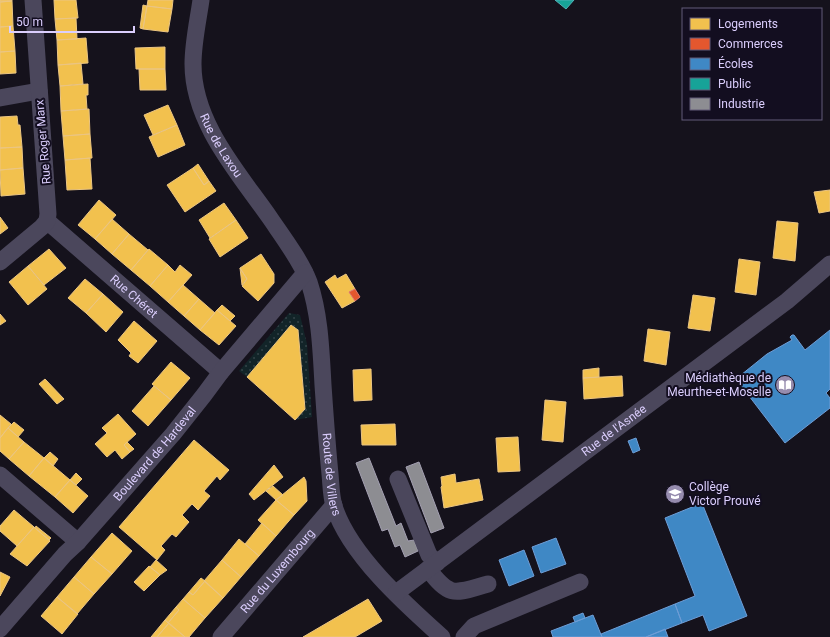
<svg xmlns="http://www.w3.org/2000/svg" width="830" height="637" font-family="Roboto,sans-serif">
<style>
.grass{fill:url(#grass-dots)}
.homes{fill:#f2c14e;stroke:#ebc582}
.shops{fill:#e4572e;stroke:#e17b6c}
.schools{fill:#3f88c5;stroke:#6e9dd6}
.public{fill:#17a398;stroke:#52b0b6}
.industry{fill:#8d8d92;stroke:#a4a0b2}
.lines{fill:none;stroke-linecap:round;stroke-linejoin:round}
.minor{stroke:#4b475c;stroke-width:17}
.labels{text-anchor:middle;dominant-baseline:central;stroke-width:4;stroke-linejoin:round;paint-order:stroke}
.street-label{font-size:12px;fill:#dbcefd;stroke:#130e20}
.poi-label{font-size:12px;fill:#dbcefd;stroke:#130e20;text-anchor:end}
</style>
<defs>
<pattern id="grass-dots" width="8" height="8" patternUnits="userSpaceOnUse"><rect width="8" height="8" fill="#122428"/><path d="M2 2h.1M6 6h.1" fill="none" stroke="#344348" stroke-width="1.8" stroke-linecap="round"/></pattern>
</defs>
<rect width="100%" height="100%" fill="#15121c"/>
<path class="grass" d="M289,313l11,2 7,29 5,73 -17,3 10,-11 -7,-79 -7,-4 -44,51 -8,-6z"/>
<path class="homes" d="M0,0h12v1l-12,1z
M54,0h22l2,18 -23,1z
M148,0h25l-1,9 -25,-3z
M12,1l1,25 -13,1v-25z
M143,5l4,1 -4,23 -3,-1z
M147,6l25,3 -4,23 -25,-3z
M76,18l1,21 -20,1 -2,-21z
M13,26l2,25 -15,1v-25z
M86,38l2,25 -30,2 -1,-25z
M165,47v22h-29l-1,-21z
M15,51l1,22 -16,1v-22z
M81,63l2,21 -23,2 -2,-21z
M139,69h26l1,21h-26z
M88,84v11h-2l1,14 -26,2 -1,-25z
M168,105l9,20 -24,10 -9,-20z
M89,109l1,25 -27,2 -2,-25z
M17,116l1,9h2l2,22 -22,1v-31z
M177,125l8,20 -27,12 -9,-20z
M90,134l2,24 -27,2 -2,-24z
M22,147l1,21 -23,2v-22z
M90,158l2,31 -25,1 -2,-30z
M198,164l11,17 -5,4 -11,-17z
M23,168l2,26 -24,2 -1,-26z
M193,168l11,17 5,-4 7,10 -31,21 -18,-27z
M830,190v21l-11,2 -5,-21z
M99,200l17,15 -21,24 -17,-14z
M224,203l12,17 -26,18 -11,-18z
M0,217l8,11 -8,6z
M112,219l17,15 -17,20 -17,-15z
M236,220l12,18 -28,19 -11,-18z
M777,221l21,2 -3,38 -22,-3z
M129,234l19,16 -17,20 -19,-16z
M49,249l17,19 -22,17 -16,-19z
M149,249l19,16 -18,21 -19,-16z
M261,254l13,20v9l-16,18 -16,-15 5,-7 -7,-11z
M739,259l21,3 -4,33 -21,-3z
M168,265l7,7 5,-7 12,10 -24,27 -18,-16z
M28,266l19,23 -19,16 -19,-23z
M240,268l7,11 -5,6z
M346,274l9,15 -6,3 6,9 -13,7 -17,-26 10,-7 2,4z
M85,279l18,15 -17,19 -18,-15z
M183,285l16,14 -15,17 -16,-14z
M103,294l20,18 -17,20 -20,-19z
M693,295l22,3 -5,33 -22,-3z
M199,299l16,14 -15,17 -16,-14z
M222,305l13,11 -5,5 -13,-11z
M217,310l19,16 -17,19 -19,-15z
M0,314l6,7 -6,4z
M134,321l23,20 -19,22 -9,-7 2,-3 -13,-13z
M291,325l7,5 7,79 -10,11 -48,-43z
M648,329l22,3 -4,33 -22,-4z
M171,362l19,16 -19,22 -19,-16z
M599,368v9l-16,1v-8z
M371,369l1,31 -18,1 -1,-31z
M622,376l1,20 -39,3 -1,-21z
M45,379l19,20 -7,5 -18,-20z
M154,386l17,14 -23,26 -16,-15z
M545,400l21,2 -3,40 -21,-2z
M118,414l18,20 -12,11 6,7 -8,7 -7,-9 -8,7 -12,-13 12,-11 -5,-5z
M0,415l11,9 -11,14z
M14,422l10,8 -6,7 -10,-9z
M395,424l1,21h-34l-1,-20z
M8,428l16,14 -15,17 -9,-8v-13z
M518,437l2,34 -22,1 -2,-34z
M194,440l35,30 -9,10 -3,-4 -13,15 6,5 -12,14 -6,-6 -10,11 7,7 -13,15 -4,-3 -11,12 4,4 -8,10 -38,-33z
M24,442l20,16 -15,18 -20,-17z
M127,442l7,7 -4,3 -6,-7z
M50,452l8,7 -5,7 -9,-8z
M44,458l26,22 -15,17 -26,-21z
M274,465l9,12 -29,23 -5,-6z
M76,473l6,6 -6,6 -6,-5z
M455,474l1,9 23,-4 4,21 -39,8 -3,-21 1,-1 -1,-9z
M304,477l2,4 1,20 -13,14 -18,-15z
M70,480l18,16 -15,17 -18,-16z
M273,486l10,9 -7,5 -10,-9z
M276,500l18,15 -18,21 -18,-16z
M14,510l20,17 -17,19 -17,-15v-5z
M262,523l14,13 -17,20 -14,-12z
M36,526l15,12 -2,2 -14,-12z
M34,527l16,14 -23,25 -17,-12z
M112,533l20,18 -20,23 -21,-17z
M239,539l20,17 -18,21 -19,-17z
M91,557l21,17 -18,20 -20,-17z
M156,560l11,10 -7,5 -10,-8z
M222,560l19,17 -18,21 -19,-17z
M149,566l11,9 -16,16 -10,-9z
M0,572l10,5 -10,19z
M74,577l20,17 -17,20 -20,-17z
M201,578l4,3 -12,14 -4,-3z
M205,581l18,17 -18,20 -22,-19 6,-7 4,3z
M57,597l21,17 -16,20 -21,-18z
M183,599l22,19 -16,19h-4l-17,-14 11,-13 -3,-3z
M368,599l14,22 -27,16h-52z
M176,607l3,3 -11,13 -3,-3z
M165,620l4,3 -12,14h-6z
M169,623l16,14h-28z"/>
<path class="shops" d="M355,289l5,8 -5,4 -6,-9z"/>
<path class="schools" d="M830,330v59l-4,4 4,5v10l-45,35 -49,-64 31,-25 25,-14 -2,-3 2,-2h2l11,15z
M636,438l4,12 -7,3 -5,-12z
M702,503l45,113 -38,15 -6,-16 -21,8 -7,-19 20,-8 -30,-78z
M556,538l10,26 -25,9 -9,-26z
M524,550l10,26 -25,10 -10,-26z
M675,604l7,19 -36,14h-44l-1,-3z
M583,613l2,5 -10,4 -2,-5z
M593,615l9,22h-49l-2,-6z
M665,629l3,8h-22z"/>
<path class="public" d="M555,0h19l-8,9z"/>
<path class="industry" d="M369,458l27,68 5,-3 7,18 6,-1 4,11 -13,6 -5,-12 -5,2 -7,-18 -6,2 -26,-68z
M419,462l25,66 -13,5 -25,-66z"/>
<g class="lines">
<g class="minor">
<path id="s1" d="M201,0c-3,21 -8,43 -8,64 0,59 45,108 77,154 13,19 31,43 39,64 11,33 12,68 14,103 2,29 4,59 7,89 1,10 1,22 4,32 15,48 71,98 108,131"/>
<path d="M0,98l39,-7"/>
<path id="s2" d="M47,221l174,151"/>
<path d="M0,262l42,-35 5,-6 1,-7 -15,-214"/>
<path d="M0,475l78,67"/>
<path d="M398,479l31,76 8,8"/>
<path d="M428,569c23,30 27,24 60,15"/>
<path id="s3" d="M396,593l391,-292 43,-37"/>
<path id="s4" d="M0,629l65,-75 13,-12 95,-108 31,-39 17,-23 84,-99"/>
<path id="s5" d="M221,637l113,-132"/>
<path d="M464,637l10,-11 106,-44"/>
</g>
</g>
<defs>
<g id="library-disc" transform="scale(1)"><circle r="9.5" fill="#968cae" stroke="#130e20"/><path d="M-6-4Q-3-5.5-.7-3.5V5Q-3 3-6 4ZM6-4Q3-5.5 .7-3.5V5Q3 3 6 4Z" fill="#fff"/></g>
<g id="school-disc" transform="scale(1)"><circle r="9.5" fill="#968cae" stroke="#130e20"/><path d="M0-5L7-2L0 1L-7-2ZM-4 1L0 2.5L4 1V4Q0 6-4 4Z" fill="#fff"/></g>
</defs>
<g fill-rule="evenodd">
<use href="#library-disc" x="785" y="385"/>
<use href="#school-disc" x="675" y="494"/>
</g>
<g class="labels">
<g class="street-label">
<text transform="translate(43 142) rotate(-95)">Rue Roger Marx</text>
<text stroke="none"><textPath href="#s1" startOffset="152">Rue de Laxou</textPath></text>
<text stroke="none"><textPath href="#s2" startOffset="115">Rue Chéret</textPath></text>
<text stroke="none"><textPath href="#s3" startOffset="272">Rue de l'Asnée</textPath></text>
<text stroke="none"><textPath href="#s4" startOffset="234">Boulevard de Hardeval</textPath></text>
<text stroke="none"><textPath href="#s1" startOffset="509">Route de Villers</textPath></text>
<text stroke="none"><textPath href="#s5" startOffset="87">Rue du Luxembourg</textPath></text>
</g>
<g class="poi-label">
<text x="771" y="378">Médiathèque de<tspan x="771" dy="14">Meurthe-et-Moselle</tspan></text>
<text x="689" y="487" text-anchor="start">Collège<tspan x="689" dy="14">Victor Prouvé</tspan></text>
</g>
</g>
<rect x="682" y="8" width="140" height="112" fill="#130e20" stroke="#635b78"/>
<rect x="690" y="18" width="20" height="12" fill="#f2c14e" stroke="#635b78"/>
<text x="718" y="28" font-size="12" fill="#dbcefd">Logements</text>
<rect x="690" y="38" width="20" height="12" fill="#e4572e" stroke="#635b78"/>
<text x="718" y="48" font-size="12" fill="#dbcefd">Commerces</text>
<rect x="690" y="58" width="20" height="12" fill="#3f88c5" stroke="#635b78"/>
<text x="718" y="68" font-size="12" fill="#dbcefd">Écoles</text>
<rect x="690" y="78" width="20" height="12" fill="#17a398" stroke="#635b78"/>
<text x="718" y="88" font-size="12" fill="#dbcefd">Public</text>
<rect x="690" y="98" width="20" height="12" fill="#8d8d92" stroke="#635b78"/>
<text x="718" y="108" font-size="12" fill="#dbcefd">Industrie</text>
<path d="M10 26v6h124v-6" fill="none" stroke="#dbcefd" stroke-width="2"/>
<text x="16" y="26" font-size="12" fill="#dbcefd" stroke="#130e20" stroke-width="3" paint-order="stroke">50 m</text>
</svg>
